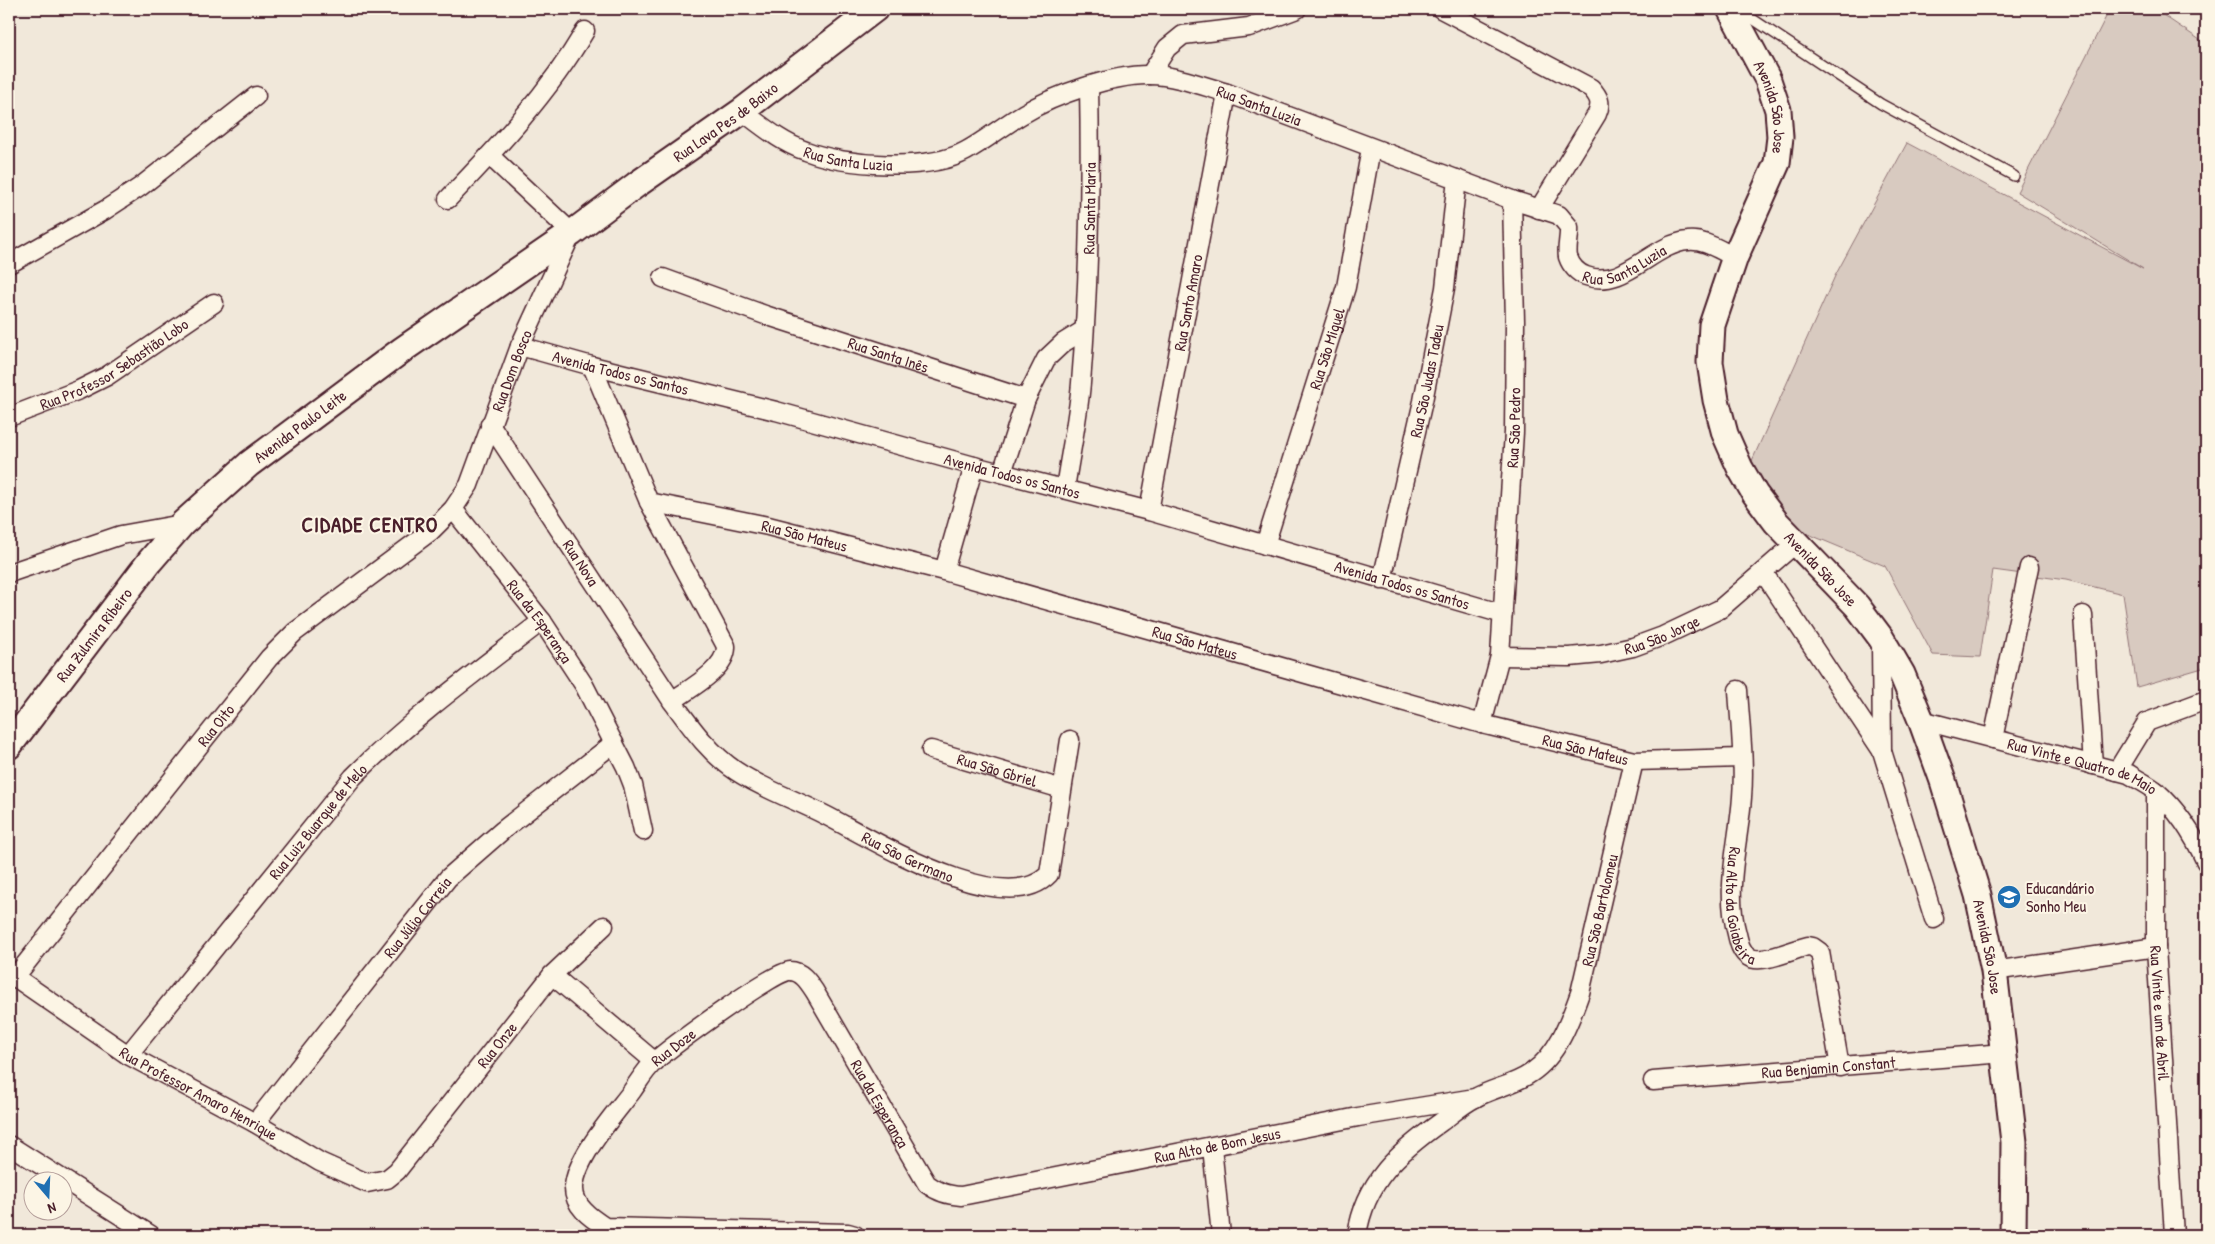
<svg xmlns="http://www.w3.org/2000/svg" width="2215" height="1244" font-family="'Patrick Hand',sans-serif">
<style>
.green{fill:#d8cac0;stroke:#917476}
.lines{fill:none;stroke-linecap:round;stroke-linejoin:round}
.lane-casing{stroke:#4a1f2b;stroke-width:12}
.street-casing{stroke:#4a1f2b;stroke-width:21}
.secondary-casing{stroke:#4a1f2b;stroke-width:29}
.lane{stroke:#fcf5e5;stroke-width:9}
.street{stroke:#fcf5e5;stroke-width:18}
.secondary{stroke:#fcf5e5;stroke-width:25}
.labels{text-anchor:middle;dominant-baseline:central;stroke-width:4;stroke-linejoin:round;paint-order:stroke}
.street-label{font-size:16px;fill:#4a1f2b;stroke:#fcf5e5}
.poi-label{font-size:16px;fill:#4a1f2b;stroke:#fcf5e5;text-anchor:start}
.district-label{font-size:21px;font-weight:bold;letter-spacing:1px;fill:#4a1f2b;stroke:#fcf5e5}
</style>
<rect width="100%" height="100%" fill="#f1e8da"/>
<filter id="ink" filterUnits="userSpaceOnUse"><feTurbulence type="fractalNoise" baseFrequency=".02" numOctaves="2"/><feDisplacementMap in="SourceGraphic" scale="10" xChannelSelector="R" yChannelSelector="G"/><feConvolveMatrix kernelMatrix="1 2 1 2 8 2 1 2 1" color-interpolation-filters="sRGB"/></filter>
<g filter="url(#ink)">
<path class="green" d="M2110,9h44l52,35v623l-69,20 -14,-93 -57,-14 -73,-10 -13,87 -47,-2 -48,-89 -113,-47 -21,-56 84,-187 72,-133 236,126 -126,-77z"/>
<g class="lines">
<g class="lane-casing">
<path id="lane" d="M1739,10l142,94 133,72"/>
</g>
<g class="street-casing">
<g id="street">
<path d="M1441,9l150,79c8,9 11,15 6,26l-58,95"/>
<path d="M1150,75l17,-27 16,-13 66,-8 48,-18"/>
<path id="s1" d="M742,111c20,15 40,32 64,40 39,15 122,21 160,0 20,-11 38,-26 57,-37 31,-19 91,-40 127,-39 25,0 53,11 77,18l285,107 47,15 10,12c1,10 -3,20 -1,30 3,9 10,16 18,19 38,14 66,-32 102,-35 16,-2 33,10 47,16"/>
<path d="M448,199c50,-52 100,-105 137,-168"/>
<path d="M9,264l96,-54 35,-23 116,-91"/>
<path id="s2" d="M663,278l102,37 261,84 20,-40 17,-16 21,-13"/>
<path id="s3" d="M520,346l72,20 184,45 198,55 175,45 354,103"/>
<path d="M592,366l57,136 77,144c1,23 -37,43 -54,55"/>
<path id="s4" d="M9,417l70,-27 28,-14 107,-73"/>
<path id="s5" d="M490,424l182,277c19,26 37,52 64,70 27,18 60,29 89,44 46,23 179,107 224,59l21,-134"/>
<path d="M1002,473l24,-74"/>
<path id="s6" d="M1065,489c5,-35 13,-70 16,-106 8,-99 10,-197 8,-297"/>
<path id="s7" d="M649,502l119,24 176,45 538,153 152,37 108,-3"/>
<path id="s8" d="M453,509l89,112 42,64 42,82 7,18 10,46"/>
<path id="s9" d="M1149,511l78,-418"/>
<path id="s10" d="M1265,545l81,-258 25,-139"/>
<path d="M944,571l30,-105"/>
<path d="M1763,572l119,179"/>
<path d="M9,573l112,-38 61,-11"/>
<path id="s11" d="M1382,580l41,-179 22,-113 12,-109"/>
<path d="M2083,615l10,150"/>
<path d="M1881,641l1,110 52,168"/>
<path id="s12" d="M1500,656l69,1 32,-3 32,-7 30,-11 57,-27 76,-66"/>
<path id="s13" d="M1738,690c2,35 7,72 4,107 -3,46 -18,91 -5,137 2,9 4,18 12,23 12,8 45,-8 59,-11l5,1 7,5 20,115"/>
<path id="s14" d="M1921,720l208,54c9,6 20,11 27,17 23,20 38,45 50,71"/>
<path id="s15" d="M1482,724l18,-68 14,-224 1,-111 -3,-121"/>
<path d="M1993,739l36,-172"/>
<path id="s16" d="M931,750l131,39"/>
<path d="M2117,771l30,-49 59,-22"/>
<path id="s17" d="M2156,791v156l18,288"/>
<path d="M1994,971l162,-24"/>
<path id="s18" d="M9,973l119,82 127,68 65,39 47,21 20,-4 10,-8 155,-196 52,-49"/>
<path d="M552,975l103,87"/>
<path id="s19" d="M15,977l254,-319 26,-26 136,-101 22,-22 16,-24 51,-139 52,-113 -82,-77"/>
<path id="s20" d="M128,1055l225,-278c58,-58 124,-106 189,-156"/>
<path id="s21" d="M1653,1081l351,-28"/>
<path id="s22" d="M255,1123l193,-245 55,-48 111,-87"/>
<path d="M9,1145l142,90"/>
<path d="M1212,1147l9,88"/>
<path id="s23" d="M855,1235l-7,-2 -243,-6c-14,-9 -32,-21 -31,-40 2,-30 40,-72 58,-96 7,-10 14,-22 23,-30 16,-14 120,-91 135,-90 12,0 19,12 25,21l112,192c11,8 20,11 34,12l397,-79 117,-19"/>
<path id="s24" d="M1357,1235c8,-54 42,-83 84,-113 11,-8 22,-18 34,-24 18,-10 39,-13 56,-25 27,-18 39,-52 49,-80l54,-232"/>
</g>
</g>
<g class="secondary-casing">
<g id="secondary">
<path id="s25" d="M1730,9l38,71 10,30 2,27 -3,26 -42,94 -23,68 -2,37 6,38 9,34 15,34 15,26 21,28 81,84 24,32 21,36 19,46 22,61 35,114 16,76 20,171 -1,93"/>
<path id="s26" d="M9,746l141,-185 32,-37 67,-60 153,-114 170,-117 64,-48 106,-74 133,-102"/>
</g>
</g>
<use href="#lane" class="lane"/>
<use href="#street" class="street"/>
<use href="#secondary" class="secondary"/>
</g>
</g>
<defs>
<g id="school-disc" transform="scale(1.25)"><circle r="9.5" fill="#1f6fb2" stroke="#fcf5e5"/><path d="M0-5L7-2L0 1L-7-2ZM-4 1L0 2.5L4 1V4Q0 6-4 4Z" fill="#fff"/></g>
</defs>
<g fill-rule="evenodd">
<use href="#school-disc" x="2009" y="897"/>
</g>
<g class="labels">
<g class="street-label">
<text stroke="none"><textPath href="#s1" startOffset="555">Rua Santa Luzia</textPath></text>
<text stroke="none"><textPath href="#s25" startOffset="108">Avenida São Jose</textPath></text>
<text stroke="none"><textPath href="#s26" startOffset="958">Rua Lava Pes de Baixo</textPath></text>
<text stroke="none"><textPath href="#s1" startOffset="119">Rua Santa Luzia</textPath></text>
<text stroke="none"><textPath href="#s6" startOffset="282">Rua Santa Maria</textPath></text>
<text stroke="none"><textPath href="#s1" startOffset="989">Rua Santa Luzia</textPath></text>
<text stroke="none"><textPath href="#s9" startOffset="212">Rua Santo Amaro</textPath></text>
<text stroke="none"><textPath href="#s10" startOffset="206">Rua São Miguel</textPath></text>
<text stroke="none"><textPath href="#s2" startOffset="238">Rua Santa Inês</textPath></text>
<text stroke="none"><textPath href="#s4" startOffset="118">Rua Professor Sebastião Lobo</textPath></text>
<text stroke="none"><textPath href="#s19" startOffset="796">Rua Dom Bosco</textPath></text>
<text stroke="none"><textPath href="#s3" startOffset="104">Avenida Todos os Santos</textPath></text>
<text stroke="none"><textPath href="#s11" startOffset="204">Rua São Judas Tadeu</textPath></text>
<text stroke="none"><textPath href="#s26" startOffset="435">Avenida Paulo Leite</textPath></text>
<text stroke="none"><textPath href="#s15" startOffset="299">Rua São Pedro</textPath></text>
<text stroke="none"><textPath href="#s3" startOffset="509">Avenida Todos os Santos</textPath></text>
<text stroke="none"><textPath href="#s7" startOffset="159">Rua São Mateus</textPath></text>
<text stroke="none"><textPath href="#s5" startOffset="166">Rua Nova</textPath></text>
<text stroke="none"><textPath href="#s25" startOffset="618">Avenida São Jose</textPath></text>
<text stroke="none"><textPath href="#s3" startOffset="914">Avenida Todos os Santos</textPath></text>
<text stroke="none"><textPath href="#s8" startOffset="142">Rua da Esperança</textPath></text>
<text stroke="none"><textPath href="#s26" startOffset="140">Rua Zulmira Ribeiro</textPath></text>
<text stroke="none"><textPath href="#s12" startOffset="165">Rua São Jorge</textPath></text>
<text stroke="none"><textPath href="#s7" startOffset="564">Rua São Mateus</textPath></text>
<text stroke="none"><textPath href="#s19" startOffset="322">Rua Oito</textPath></text>
<text stroke="none"><textPath href="#s7" startOffset="969">Rua São Mateus</textPath></text>
<text stroke="none"><textPath href="#s14" startOffset="168">Rua Vinte e Quatro de Maio</textPath></text>
<text stroke="none"><textPath href="#s16" startOffset="69">Rua São Gbriel</textPath></text>
<text stroke="none"><textPath href="#s20" startOffset="301">Rua Luiz Buarque de Melo</textPath></text>
<text stroke="none"><textPath href="#s5" startOffset="619">Rua São Germano</textPath></text>
<text stroke="none"><textPath href="#s13" startOffset="218">Rua Alto da Goiabeira</textPath></text>
<text stroke="none"><textPath href="#s24" startOffset="429">Rua São Bartolomeu</textPath></text>
<text stroke="none"><textPath href="#s22" startOffset="262">Rua Júlio Correia</textPath></text>
<text stroke="none"><textPath href="#s25" startOffset="1038">Avenida São Jose</textPath></text>
<text stroke="none"><textPath href="#s17" startOffset="222">Rua Vinte e um de Abril</textPath></text>
<text stroke="none"><textPath href="#s18" startOffset="610">Rua Onze</textPath></text>
<text stroke="none"><textPath href="#s23" startOffset="478">Rua Doze</textPath></text>
<text stroke="none"><textPath href="#s21" startOffset="176">Rua Benjamin Constant</textPath></text>
<text stroke="none"><textPath href="#s18" startOffset="225">Rua Professor Amaro Henrique</textPath></text>
<text stroke="none"><textPath href="#s23" startOffset="781">Rua da Esperança</textPath></text>
<text stroke="none"><textPath href="#s23" startOffset="1172">Rua Alto de Bom Jesus</textPath></text>
</g>
<g class="poi-label">
<text x="2026" y="888">Educandário<tspan x="2026" dy="18">Sonho Meu</tspan></text>
</g>
<g class="district-label">
<text x="370" y="524">CIDADE CENTRO</text>
</g>
</g>
<rect width="2215" height="1244" fill="none" stroke="#fcf5e5" stroke-width="30"/>
<rect x="15" y="15" width="2185" height="1214" fill="none" stroke="#4a1f2b" stroke-width="2" filter="url(#ink)"/>
<g transform="translate(48 1196) rotate(161)"><circle r="24" fill="#fcf5e5" stroke="#b59f9b"/>
<path d="M0-4L9 19L0 12L-9 19Z" fill="#1f6fb2"/>
<text y="-8" font-size="14" font-weight="bold" text-anchor="middle" fill="#4a1f2b">N</text>
</g>
</svg>
